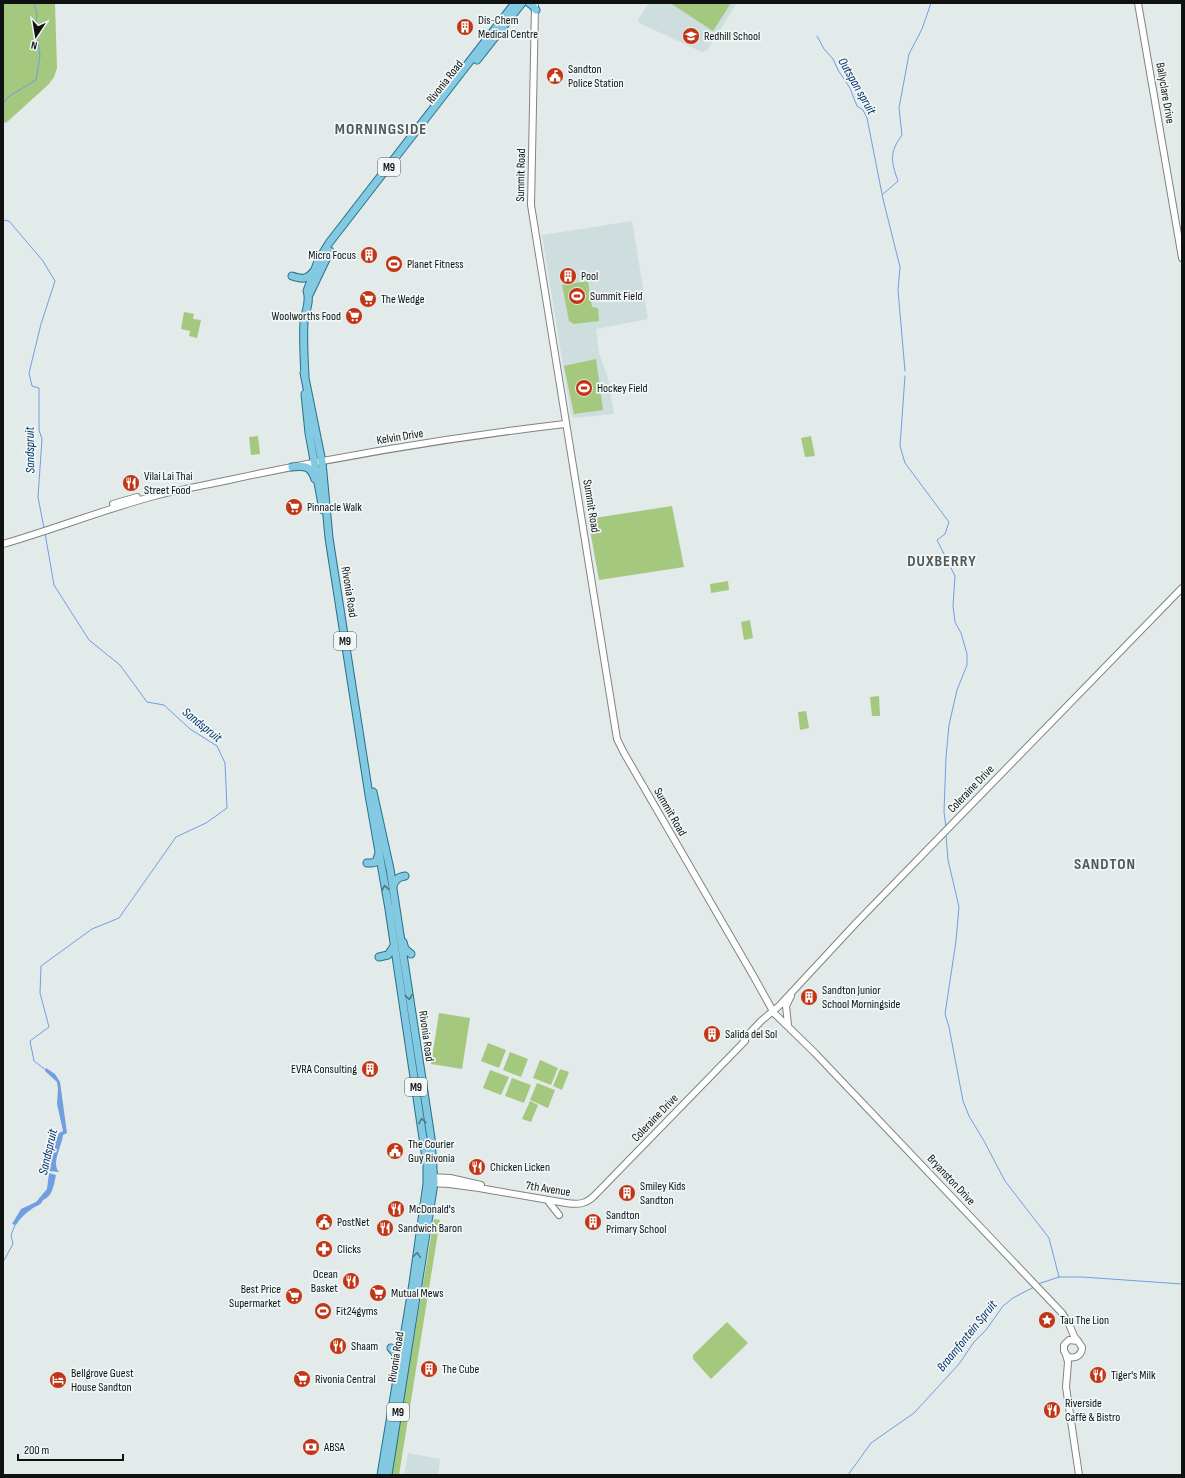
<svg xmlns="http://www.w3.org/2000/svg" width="1185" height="1478" font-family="'Sofia Sans Condensed',sans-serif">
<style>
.built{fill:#cedddd}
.green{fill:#a4c87e}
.water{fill:#709edf}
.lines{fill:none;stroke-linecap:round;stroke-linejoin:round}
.stream{stroke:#709edf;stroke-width:1}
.secondary-casing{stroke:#7f8584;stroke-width:8}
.primary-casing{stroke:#24728c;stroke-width:9}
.secondary{stroke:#fff;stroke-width:6}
.primary{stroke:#82c9e1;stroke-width:7}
.oneway{stroke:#4f7784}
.labels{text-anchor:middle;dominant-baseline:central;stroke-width:3.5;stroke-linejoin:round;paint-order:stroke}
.shield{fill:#f1f7f7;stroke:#545757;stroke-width:1}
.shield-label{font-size:11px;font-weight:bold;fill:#101212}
.poi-label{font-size:12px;fill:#101212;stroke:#f1f7f7;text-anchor:start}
.street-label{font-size:12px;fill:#101212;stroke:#f1f7f7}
.water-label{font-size:13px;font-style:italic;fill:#04316b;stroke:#f1f7f7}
.district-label{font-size:16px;font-weight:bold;letter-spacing:1px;fill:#525757;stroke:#f1f7f7}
</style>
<rect width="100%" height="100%" fill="#e3eaea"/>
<path class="built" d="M649,3h88l-29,46 -6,3 -63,-29 -1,-3z
M632,221l16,98 -52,10 3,24 9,25 6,36 -40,4 -3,-3 -29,-180z
M408,1453l32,6 -2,16h-34z"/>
<path class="green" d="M3,3h52l2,65 -3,9 -5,7 -43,39 -3,-1z
M670,3h61l-18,28z
M588,281l4,26 6,1 1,13 -25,3 -5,-3 -7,-36z
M184,312l10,2 -1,5 8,1 -4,18 -8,-2 1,-5 -9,-2z
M596,359l7,51 -29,4 -10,-48z
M258,436l2,18 -9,1 -2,-18z
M811,436l4,20 -10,1 -4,-19z
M672,506l12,61 -85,13 -11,-61z
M728,581l1,9 -18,3 -1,-9z
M750,620l3,18 -9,2 -3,-18z
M879,696l1,20h-8l-2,-19z
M806,711l3,17 -9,2 -2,-18z
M439,1013l31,5 -8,51 -31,-5z
M488,1043l18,7 -7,18 -18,-7z
M510,1052l18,7 -7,18 -18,-7z
M540,1060l18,8 -7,17 -18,-7z
M560,1069l9,3 -7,18 -9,-4z
M490,1070l19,7 -8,18 -18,-7z
M512,1078l19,7 -7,18 -19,-7z
M537,1083l18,7 -7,18 -18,-8z
M530,1101l8,4 -7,17 -9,-3z
M434,1219l6,1 -41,255h-8z
M727,1322l21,21 -37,36 -18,-20v-4z"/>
<path class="water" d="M46,1068l9,6 5,8 7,51 -4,2c-1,11 -12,28 -4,37l-10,-1 5,-27 5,-11 4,-2 -6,-27 1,-15 -1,-7 -12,-11z
M49,1173l7,2c-2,9 -3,21 -13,25 -2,5 -5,5 -10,8 -7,5 -13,10 -17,17l-4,-1 9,-15 15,-7 11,-13z"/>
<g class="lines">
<path class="stream" d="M817,36l7,13 9,10 5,11 12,18 7,18 6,4 4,8 15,76
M3,104l5,-7 28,-17 4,-24 -4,-31 1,-11 -3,-11
M3,220l6,1 34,40 12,20 -14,43 -12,49 3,13 7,2v42l3,9 -4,58 6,31
M905,371l-7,-81 2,-23 -18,-72 16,-14c-7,-20 -9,-28 4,-46l-3,-27 10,-54 13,-25 9,-26
M905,376l-5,70 5,17 44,59 -4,12 -8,6 18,36 -2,30 2,16 6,11 6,21v11l-10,25 -8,35 -3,32 -2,55 2,16
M45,533l9,52 35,55 31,25 27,37 17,3 26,24 27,17 8,17 2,45 -21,15 -30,14 -57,81 -27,11 -51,37 -1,27 9,34 -19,14 4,20 12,9
M946,835l2,25 11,47 -3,34 -11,73 4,13 14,74 6,15 15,25 21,40 44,57 10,39
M3,1262l10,-18 -2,-9 4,-10
M1038,1284l21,-7h23l100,7
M848,1475l23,-32 43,-30 45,-49 15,-22 12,-12 17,-24 10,-8 21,-11"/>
<g class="secondary-casing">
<path id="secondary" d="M1138,3l44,255
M535,6l-4,199 86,534 7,14 130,224 20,36 42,41
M113,504l24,-7
M3,544c52,-15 102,-35 155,-49 24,-6 48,-10 71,-15 111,-24 224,-43 336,-56
M788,1025l-2,-19 5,-10
M742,1044l5,-8 14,-15 18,-15 78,-84 325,-334
M814,1052l248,261 7,11 5,12 8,11c0,8 -6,12 -14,10l-4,-6v-6l5,-5 9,1
M429,1177l21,1 31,7
M430,1183l19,1 30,4 87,15c13,2 21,1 30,-9l149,-153
M548,1201l11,14
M1066,1355l2,7 -2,25 13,88"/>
</g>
<g class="primary-casing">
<path id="primary" d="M529,3l4,3 3,4
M477,60l45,-57
M292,276c9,3 15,4 21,-4
M309,295l21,-44
M304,373l18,89 7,76 40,257 20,114 38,256v19l-14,99 -32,192
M305,376c-1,-18 -2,-36 -1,-54 1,-10 7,-21 3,-31l11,-30 11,-18 186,-240
M305,394l4,39 14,77
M292,467c13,-1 18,-2 23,12
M373,792l17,77 41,269 3,45 -46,292
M367,863h5l4,-1 3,-9
M393,887c1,-7 5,-10 12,-11
M403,942l2,7 6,5
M379,957l9,-2 6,-9
M391,1348l6,7v8"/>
</g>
<use href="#secondary" class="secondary"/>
<use href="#primary" class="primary"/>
</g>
<defs><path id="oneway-chevron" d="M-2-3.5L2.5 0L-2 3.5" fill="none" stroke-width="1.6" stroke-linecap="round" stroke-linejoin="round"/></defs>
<g class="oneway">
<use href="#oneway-chevron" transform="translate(385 888) rotate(-100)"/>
<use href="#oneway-chevron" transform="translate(409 997) rotate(81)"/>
<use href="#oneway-chevron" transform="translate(422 1121) rotate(-99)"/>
<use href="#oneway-chevron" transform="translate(417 1255) rotate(-82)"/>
</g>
<defs>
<g id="building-disc" transform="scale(0.9)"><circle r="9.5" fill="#c03616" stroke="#f1f7f7"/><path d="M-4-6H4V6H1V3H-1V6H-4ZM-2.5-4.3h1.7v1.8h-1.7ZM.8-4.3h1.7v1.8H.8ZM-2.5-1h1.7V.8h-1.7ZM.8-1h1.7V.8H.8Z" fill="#fff"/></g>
<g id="school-disc" transform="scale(0.9)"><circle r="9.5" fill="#c03616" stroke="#f1f7f7"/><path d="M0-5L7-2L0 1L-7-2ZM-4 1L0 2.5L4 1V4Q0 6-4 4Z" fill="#fff"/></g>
<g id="civic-disc" transform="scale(0.9)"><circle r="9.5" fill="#c03616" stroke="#f1f7f7"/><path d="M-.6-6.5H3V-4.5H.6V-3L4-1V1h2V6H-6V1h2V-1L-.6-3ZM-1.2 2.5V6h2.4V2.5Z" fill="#fff"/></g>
<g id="stadium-disc" transform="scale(0.9)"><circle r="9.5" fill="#c03616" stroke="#f1f7f7"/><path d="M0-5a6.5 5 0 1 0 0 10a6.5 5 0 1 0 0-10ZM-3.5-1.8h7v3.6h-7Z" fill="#fff"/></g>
<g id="supermarket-disc" transform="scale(0.9)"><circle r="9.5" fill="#c03616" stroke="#f1f7f7"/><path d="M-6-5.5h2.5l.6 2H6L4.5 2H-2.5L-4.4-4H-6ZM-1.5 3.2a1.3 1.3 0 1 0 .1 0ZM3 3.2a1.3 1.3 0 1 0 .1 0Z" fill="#fff"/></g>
<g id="restaurant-disc" transform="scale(0.9)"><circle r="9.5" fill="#c03616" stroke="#f1f7f7"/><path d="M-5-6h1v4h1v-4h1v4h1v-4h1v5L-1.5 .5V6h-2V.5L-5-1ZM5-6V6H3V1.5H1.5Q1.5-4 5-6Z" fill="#fff"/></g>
<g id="pharmacy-disc" transform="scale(0.9)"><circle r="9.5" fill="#c03616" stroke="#f1f7f7"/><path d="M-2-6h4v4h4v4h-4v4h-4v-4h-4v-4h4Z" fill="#fff"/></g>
<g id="sight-disc" transform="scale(0.9)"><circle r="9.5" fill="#c03616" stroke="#f1f7f7"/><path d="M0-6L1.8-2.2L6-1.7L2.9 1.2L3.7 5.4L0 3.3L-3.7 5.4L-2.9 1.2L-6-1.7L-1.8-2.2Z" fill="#fff"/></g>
<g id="hotel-disc" transform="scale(0.9)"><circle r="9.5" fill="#c03616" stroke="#f1f7f7"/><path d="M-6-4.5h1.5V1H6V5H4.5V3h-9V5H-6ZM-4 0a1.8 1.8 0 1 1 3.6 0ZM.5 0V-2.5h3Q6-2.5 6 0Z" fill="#fff"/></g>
<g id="bank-disc" transform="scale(0.9)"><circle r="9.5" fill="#c03616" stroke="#f1f7f7"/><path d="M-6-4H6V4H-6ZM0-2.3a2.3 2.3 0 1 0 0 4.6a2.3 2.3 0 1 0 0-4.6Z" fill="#fff"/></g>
</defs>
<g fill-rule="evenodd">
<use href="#building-disc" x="465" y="27"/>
<use href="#school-disc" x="691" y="36"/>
<use href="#civic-disc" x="555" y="76"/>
<use href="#building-disc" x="369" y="255"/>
<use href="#stadium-disc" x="394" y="264"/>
<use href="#building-disc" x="568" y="276"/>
<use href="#stadium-disc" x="577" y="296"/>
<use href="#supermarket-disc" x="368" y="299"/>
<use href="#supermarket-disc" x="354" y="316"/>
<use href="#stadium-disc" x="584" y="388"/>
<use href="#restaurant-disc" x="131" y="483"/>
<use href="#supermarket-disc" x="294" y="507"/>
<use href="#building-disc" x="809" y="997"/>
<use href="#building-disc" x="712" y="1034"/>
<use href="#building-disc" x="370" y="1069"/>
<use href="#civic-disc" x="395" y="1151"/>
<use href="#restaurant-disc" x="477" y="1167"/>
<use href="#building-disc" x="627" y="1193"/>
<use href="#restaurant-disc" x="396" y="1209"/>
<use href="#civic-disc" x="324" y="1222"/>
<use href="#building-disc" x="593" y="1222"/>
<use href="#restaurant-disc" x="385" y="1228"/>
<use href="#pharmacy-disc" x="324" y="1249"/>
<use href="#restaurant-disc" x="351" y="1281"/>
<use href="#supermarket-disc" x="378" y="1293"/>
<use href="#supermarket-disc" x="294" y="1296"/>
<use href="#stadium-disc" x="323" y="1311"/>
<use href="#sight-disc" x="1047" y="1320"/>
<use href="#restaurant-disc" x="338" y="1346"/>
<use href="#building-disc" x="429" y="1369"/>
<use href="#restaurant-disc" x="1098" y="1375"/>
<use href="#supermarket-disc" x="302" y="1379"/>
<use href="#hotel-disc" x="58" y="1380"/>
<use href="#restaurant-disc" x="1052" y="1410"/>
<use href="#bank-disc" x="311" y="1447"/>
</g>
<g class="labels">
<g class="shield">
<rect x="378" y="158" width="22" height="18" rx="3"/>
<rect x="334" y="632" width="22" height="18" rx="3"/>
<rect x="405" y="1078" width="22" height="18" rx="3"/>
<rect x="387" y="1403" width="22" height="18" rx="3"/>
</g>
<g class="shield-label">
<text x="389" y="167">M9</text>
<text x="345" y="641">M9</text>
<text x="416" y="1087">M9</text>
<text x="398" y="1412">M9</text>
</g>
<g class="poi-label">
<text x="478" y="20">Dis-Chem<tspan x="478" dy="14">Medical Centre</tspan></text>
<text x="704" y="36">Redhill School</text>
<text x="568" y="69">Sandton<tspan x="568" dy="14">Police Station</tspan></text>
<text x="356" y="255" text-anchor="end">Micro Focus</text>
<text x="407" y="264">Planet Fitness</text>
<text x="581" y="276">Pool</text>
<text x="590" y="296">Summit Field</text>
<text x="381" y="299">The Wedge</text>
<text x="341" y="316" text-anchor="end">Woolworths Food</text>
<text x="597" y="388">Hockey Field</text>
<text x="144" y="476">Vilai Lai Thai<tspan x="144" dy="14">Street Food</tspan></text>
<text x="307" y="507">Pinnacle Walk</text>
<text x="822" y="990">Sandton Junior<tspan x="822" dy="14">School Morningside</tspan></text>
<text x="725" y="1034">Salida del Sol</text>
<text x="357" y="1069" text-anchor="end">EVRA Consulting</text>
<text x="408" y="1144">The Courier<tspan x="408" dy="14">Guy Rivonia</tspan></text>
<text x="490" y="1167">Chicken Licken</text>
<text x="640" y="1186">Smiley Kids<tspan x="640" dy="14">Sandton</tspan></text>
<text x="409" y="1209">McDonald's</text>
<text x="606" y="1215">Sandton<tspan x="606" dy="14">Primary School</tspan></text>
<text x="337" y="1222">PostNet</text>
<text x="398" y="1228">Sandwich Baron</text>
<text x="337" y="1249">Clicks</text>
<text x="338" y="1274" text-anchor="end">Ocean<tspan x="338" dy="14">Basket</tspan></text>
<text x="281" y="1289" text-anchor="end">Best Price<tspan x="281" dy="14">Supermarket</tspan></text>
<text x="391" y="1293">Mutual Mews</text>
<text x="336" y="1311">Fit24gyms</text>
<text x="1060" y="1320">Tau The Lion</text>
<text x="351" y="1346">Shaam</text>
<text x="442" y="1369">The Cube</text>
<text x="71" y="1373">Bellgrove Guest<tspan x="71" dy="14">House Sandton</tspan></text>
<text x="1111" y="1375">Tiger's Milk</text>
<text x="315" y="1379">Rivonia Central</text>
<text x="1065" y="1403">Riverside<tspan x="1065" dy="14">Caffè &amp; Bistro</tspan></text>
<text x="324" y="1447">ABSA</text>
</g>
<g class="street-label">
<text transform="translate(445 82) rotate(-52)">Rivonia Road</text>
<text transform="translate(1165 93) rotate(80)">Ballyclare Drive</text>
<text transform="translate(521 175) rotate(-89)">Summit Road</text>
<text transform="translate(400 437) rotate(-9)">Kelvin Drive</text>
<text transform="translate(591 506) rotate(81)">Summit Road</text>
<text transform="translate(349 592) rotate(81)">Rivonia Road</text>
<text transform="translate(971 789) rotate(-46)">Coleraine Drive</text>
<text transform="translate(670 812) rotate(60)">Summit Road</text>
<text transform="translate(426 1036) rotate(82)">Rivonia Road</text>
<text transform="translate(655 1118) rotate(-46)">Coleraine Drive</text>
<text transform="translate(951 1180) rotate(47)">Bryanston Drive</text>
<text transform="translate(548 1189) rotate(9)">7th Avenue</text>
<text transform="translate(396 1357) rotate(-81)">Rivonia Road</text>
</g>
<g class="water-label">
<text transform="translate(857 86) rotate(60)">Outspan spruit</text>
<text transform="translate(30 450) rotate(-91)">Sandspruit</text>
<text transform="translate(202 725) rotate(39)">Sandspruit</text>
<text transform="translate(48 1152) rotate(-77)">Sandspruit</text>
<text transform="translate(967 1336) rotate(-51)">Braamfontein Spruit</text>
</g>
<g class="district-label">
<text x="381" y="129">MORNINGSIDE</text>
<text x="942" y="561">DUXBERRY</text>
<text x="1105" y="864">SANDTON</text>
</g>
</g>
<rect width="1185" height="1478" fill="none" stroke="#101212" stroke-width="8"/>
<g transform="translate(36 36) rotate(192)" stroke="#f1f7f7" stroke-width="3" paint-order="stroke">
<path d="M0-3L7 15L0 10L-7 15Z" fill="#101212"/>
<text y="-6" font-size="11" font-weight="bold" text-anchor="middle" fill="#101212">N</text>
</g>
<path d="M18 1454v6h105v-6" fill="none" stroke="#101212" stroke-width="2"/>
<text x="24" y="1454" font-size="12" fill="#101212" stroke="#f1f7f7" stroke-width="3" paint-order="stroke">200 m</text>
</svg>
